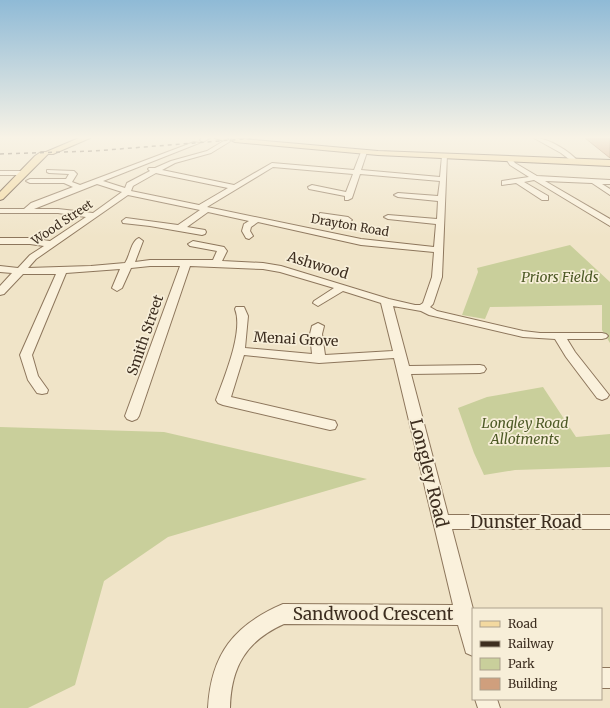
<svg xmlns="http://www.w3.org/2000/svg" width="610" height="708" font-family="Merriweather,serif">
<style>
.green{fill:#c9cf9b}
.building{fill:#cf9f7d;stroke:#8d5f41}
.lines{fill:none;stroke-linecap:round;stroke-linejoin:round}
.minor-casing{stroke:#8d765c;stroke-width:2}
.major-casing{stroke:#5b4430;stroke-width:2}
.minor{fill:#faf1dc;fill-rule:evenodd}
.major{fill:#f3d9a0;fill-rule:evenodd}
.rail{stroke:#3d2e20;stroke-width:1.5;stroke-dasharray:4 4;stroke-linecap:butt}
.labels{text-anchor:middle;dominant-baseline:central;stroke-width:3.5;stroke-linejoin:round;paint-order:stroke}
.far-street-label{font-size:12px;fill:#3d2e20;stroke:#f7eed8}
.street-label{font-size:14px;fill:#3d2e20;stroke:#f7eed8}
.park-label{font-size:14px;font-style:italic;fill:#4d5a26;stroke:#f7eed8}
.near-street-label{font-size:17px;fill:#3d2e20;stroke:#f7eed8}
</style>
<rect width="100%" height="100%" fill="#f0e4c8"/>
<path class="green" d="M570,245l40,37v61l-8,-13v-25l-112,2 -5,12 -23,-4 16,-43 -1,-4z
M543,387l33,50 34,-3v33l-95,3 -31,5 -10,-22 -16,-45 29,-11z
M0,427l164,5 203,47 -199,58 -64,44 -29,104 -47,23h-28z"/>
<path class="building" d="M585,138h25v20z"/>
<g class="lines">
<g class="minor-casing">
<path id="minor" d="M202,138h8l-7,4 -3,-2z
M534,138c15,0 35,13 45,24l-5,1 -13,-10z
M227,139l3,2 -1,1 -18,11 -36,10 -13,7 72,15 38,-22 82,7 7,-18 3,-2 3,2 -6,18 79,7 2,-21 5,-1 -5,122 -9,27 -3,3 7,4 86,20 17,2h62l4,1 2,2 -2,2 -4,1h-35l8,13 34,43 -2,3 -5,2 -5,-2 -31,-41 -11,-18 -32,-2 -94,-22 -8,-4 -28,-5 16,60 71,-1 4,1 2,3 -2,3 -4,1 -69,1 37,141h162v14h-158l21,80v47l-7,-3 -8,-28 -174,-1c-38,17 -53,43 -54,84h-22c3,-54 26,-83 75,-104l170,1 -59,-247 -75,5 -75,-8 -13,42 104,24 2,4 -2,4 -5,1 -107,-25 -5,-2 -2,-3c8,-22 28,-69 19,-91l1,-2h8l4,9 -3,32 67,6 -2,-20 2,-8 6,-3 6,3 -2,8 3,21 68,-4 -12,-48 -38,-12 -25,15 -5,-3 1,-2 20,-13 -54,-16 -17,-3 -73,-3 -51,150 -2,3 -5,2 -5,-2 -2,-3 55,-150h-30l-19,2 -9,20 -5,3 -5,-3 8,-19 -54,4 -34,82 6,21 10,14 -1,3 -5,1 -5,-1 -9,-13 -8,-25 36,-81h-33l-19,20 -4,1v-9l12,-13 -12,-1v-6l18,2 12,-13 14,-9 -14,-2h-30v-6h30l20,3 36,-24 -28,-4h-58v-4h24l7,-6 42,-16 -9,-4h-34l-4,-2 4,-2h36l3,-5 -20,-1 -2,-1v-2l27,1 3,3 -5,8 8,3 114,-43 5,1 -96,38 22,7 2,-5 23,-12 -2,-2 1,-1h6l16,-7 36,-10zM273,167l80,7 -7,18 -34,-7 -4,2 1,2 36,7v4h3l4,-2 8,-24 80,7 -2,15 -40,-3 -4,2 4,2 40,4 -1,18 -49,-4 -4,2 4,2 48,5 -2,23 -73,-8 -154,-32zM156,173l4,1 68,14 -29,17 -68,-14 2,-5zM97,184l25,8 -29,21 -35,-4h-24zM128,195l72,15 -22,15 -52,-7 -4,3 1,2 27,3 52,9 3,-1 1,-2 -1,-2 -18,-3 21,-15 41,9 -5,3 -2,7 4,7 3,1 4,-3 -3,-5 1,-4 7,-5 103,23 73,7 -2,25 -9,26 -3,2h-5l-26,-6 -108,-33 -18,-3 -41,-2 5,-10 -3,-4 -31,-6 -5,3 2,2 27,5 -4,9h-63l-15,2 8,-21 -4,-3c-8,3 -9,18 -14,25l-34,3 -63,2 8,-9z
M509,157l2,1 4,5 22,13 73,4v4h-8l8,5v6l-18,-12 -47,-2 65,38v7l-76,-46 -10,2 24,14v4h-6l-26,-17 -14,2v-4l27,-4 -19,-12 -4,-6z
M0,171h24l4,2 -4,2h-24z
M320,213l28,4 4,3 -4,3 -28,-6 -1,-2z
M601,668h9v20h-9z
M475,699h22l3,9h-22z"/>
</g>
<g class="major-casing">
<path id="major" d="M79,138h11l-37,16h-5l-45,45 -3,1v-8l35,-36 6,-4h5z
M215,138h12l1,1 -4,2z
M232,138l146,13 232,9v6l-232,-11 -143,-13 -4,-2z"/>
</g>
<use href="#minor" class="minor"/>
<use href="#major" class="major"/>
<path class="rail" d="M0,154l94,-3 162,-13"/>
</g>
<linearGradient id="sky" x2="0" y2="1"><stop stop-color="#8fbad6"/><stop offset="0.58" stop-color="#f8f3e6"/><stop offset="1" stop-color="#f8f3e6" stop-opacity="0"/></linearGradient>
<rect width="610" height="237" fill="url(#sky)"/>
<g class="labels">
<g class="far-street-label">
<text transform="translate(62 222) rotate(-34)">Wood Street</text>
<text transform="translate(350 225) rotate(10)">Drayton Road</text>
</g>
<g class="street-label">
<text transform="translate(318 265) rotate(17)">Ashwood</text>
<text transform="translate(145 335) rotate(-71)">Smith Street</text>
<text transform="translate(296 339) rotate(3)">Menai Grove</text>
</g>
<g class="park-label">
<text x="560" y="277">Priors Fields</text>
<text x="525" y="423">Longley Road<tspan x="525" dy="16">Allotments</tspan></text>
</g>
<g class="near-street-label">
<text transform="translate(429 473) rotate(76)">Longley Road</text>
<text x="526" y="522">Dunster Road</text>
<text x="373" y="614">Sandwood Crescent</text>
</g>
</g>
<rect x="472" y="608" width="130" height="92" fill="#f7eed8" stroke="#ada18e"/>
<rect x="480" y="621" width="20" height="6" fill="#f3d9a0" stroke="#ada18e"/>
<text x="508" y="628" font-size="12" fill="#3d2e20">Road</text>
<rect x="480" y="641" width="20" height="6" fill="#3d2e20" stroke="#ada18e"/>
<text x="508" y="648" font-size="12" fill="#3d2e20">Railway</text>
<rect x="480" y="658" width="20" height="12" fill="#c9cf9b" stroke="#ada18e"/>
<text x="508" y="668" font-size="12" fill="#3d2e20">Park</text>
<rect x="480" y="678" width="20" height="12" fill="#cf9f7d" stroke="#ada18e"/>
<text x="508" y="688" font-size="12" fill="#3d2e20">Building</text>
</svg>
